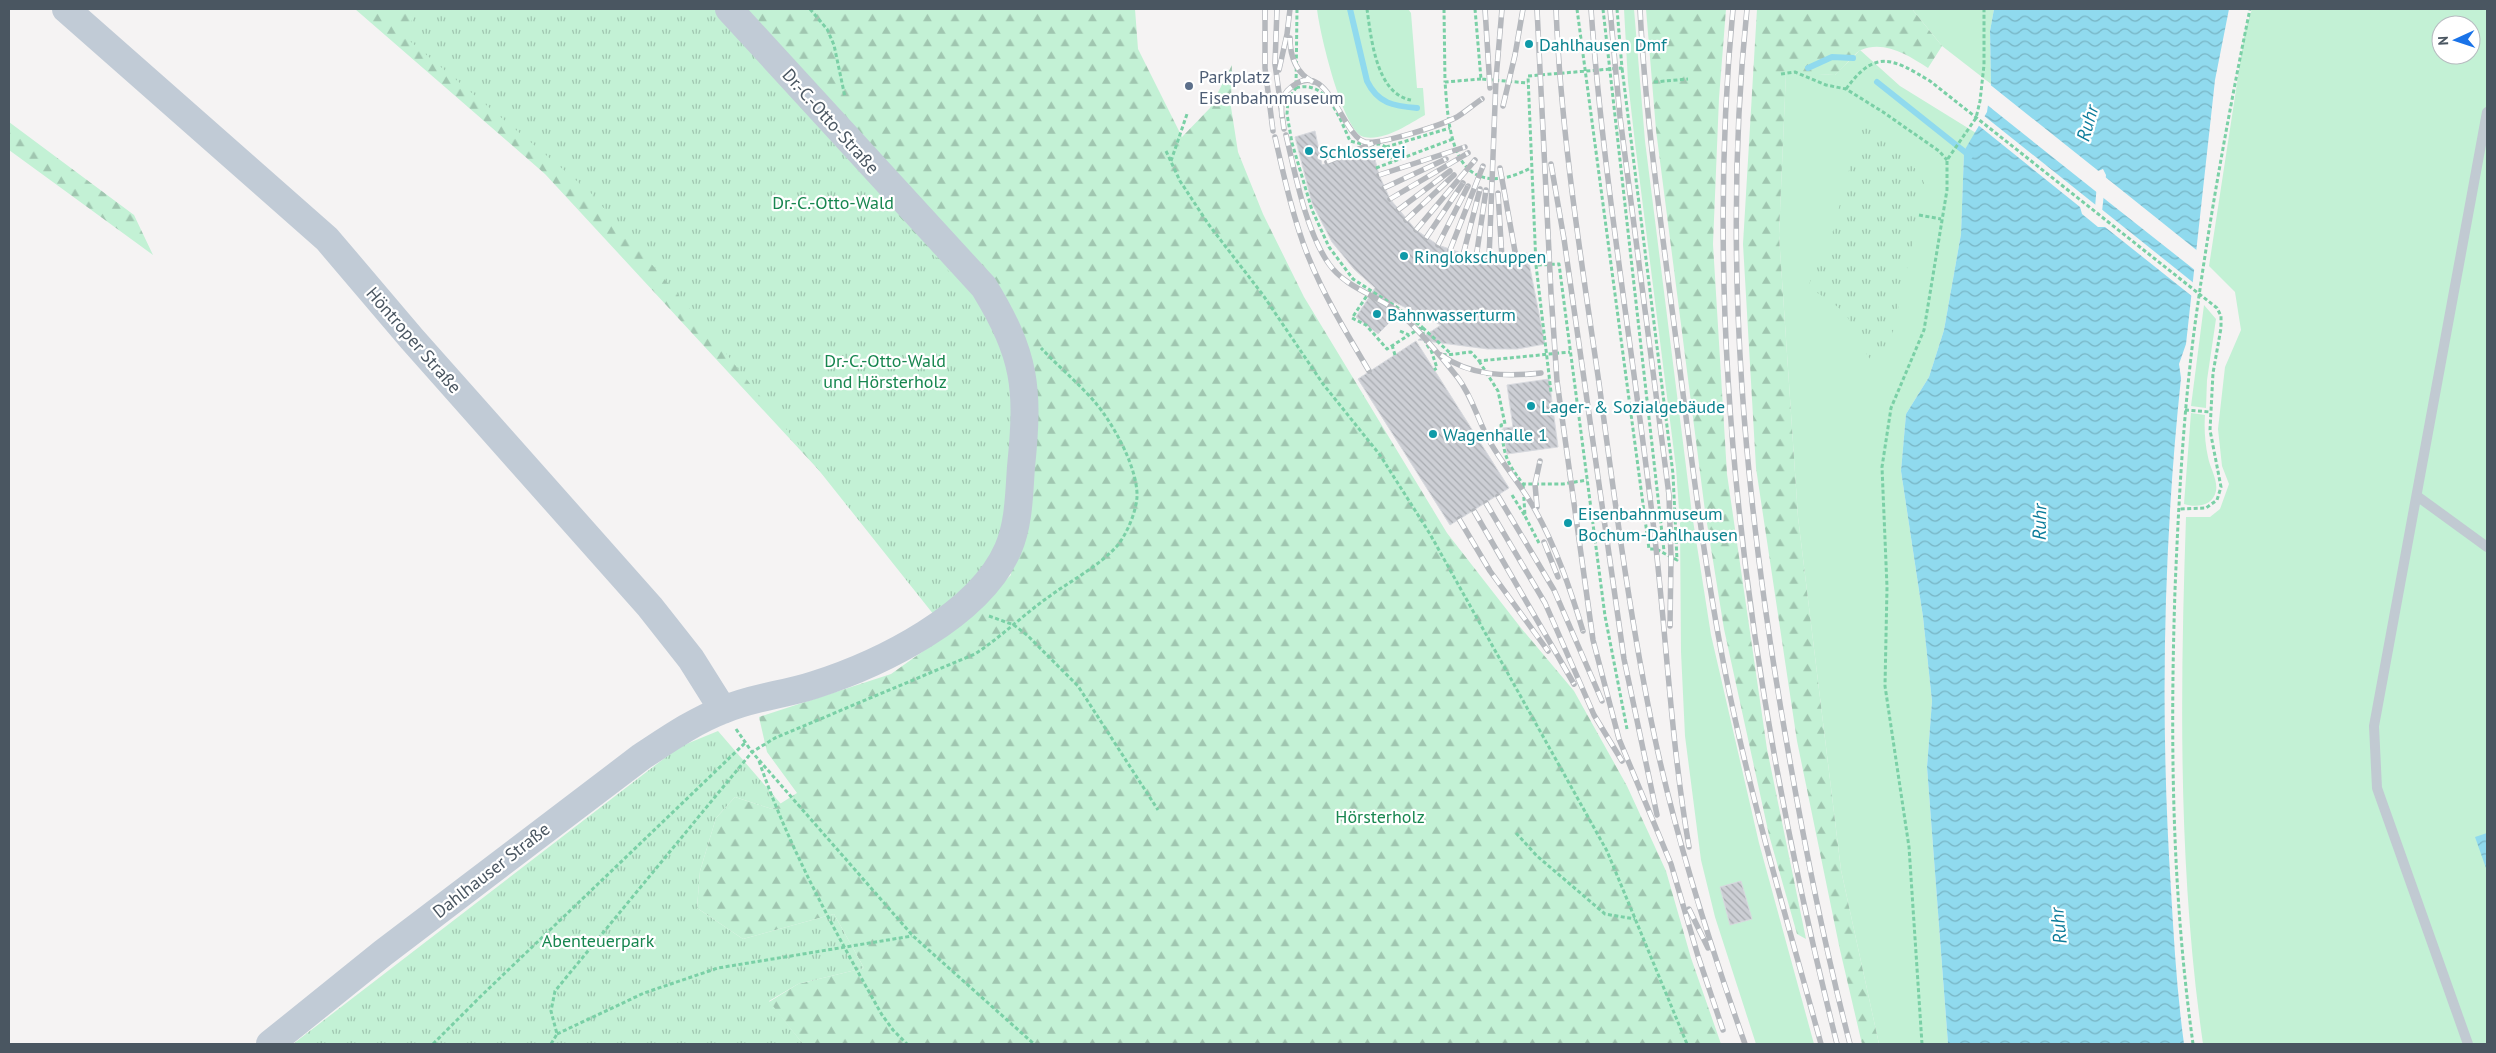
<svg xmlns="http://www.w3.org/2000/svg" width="2496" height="1053" font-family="'PT Sans',sans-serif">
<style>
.grass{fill:#c3f1d5;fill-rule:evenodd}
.forest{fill:url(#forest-firs)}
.park{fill:url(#park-tufts)}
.water{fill:url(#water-waves);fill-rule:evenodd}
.pier{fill:#f5f3f3}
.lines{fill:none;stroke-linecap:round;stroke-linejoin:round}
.stream{stroke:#90daee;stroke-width:6}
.building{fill:url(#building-back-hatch);stroke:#d7d9de}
.path{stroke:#7ad0a6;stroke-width:3;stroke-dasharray:4 2.5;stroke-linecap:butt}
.lane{stroke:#c1cad2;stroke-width:10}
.secondary{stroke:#c1cbd6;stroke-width:28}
.rail-casing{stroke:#b5b8bd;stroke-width:5.5}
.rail{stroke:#fff;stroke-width:4;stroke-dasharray:11;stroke-linecap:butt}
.culture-dot{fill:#0f9aa8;stroke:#fff;stroke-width:2}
.service-dot{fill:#5c6f8a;stroke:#fff;stroke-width:2}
.labels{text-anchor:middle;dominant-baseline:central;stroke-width:4.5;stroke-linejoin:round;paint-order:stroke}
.culture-label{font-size:18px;fill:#0d838f;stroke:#fff;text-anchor:start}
.service-label{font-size:18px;fill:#4e5e75;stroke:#fff;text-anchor:start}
.street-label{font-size:18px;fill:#4a5661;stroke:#fff}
.park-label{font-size:18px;fill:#17864f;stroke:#fff}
.water-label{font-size:19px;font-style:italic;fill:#0c7c9b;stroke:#fff}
</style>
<defs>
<pattern id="forest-firs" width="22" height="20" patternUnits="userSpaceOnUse" patternTransform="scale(1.25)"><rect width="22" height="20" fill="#c3f1d5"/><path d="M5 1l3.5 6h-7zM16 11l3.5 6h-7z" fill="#a0c6b0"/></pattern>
<pattern id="park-tufts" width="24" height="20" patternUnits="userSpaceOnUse" patternTransform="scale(1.25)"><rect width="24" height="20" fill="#c3f1d5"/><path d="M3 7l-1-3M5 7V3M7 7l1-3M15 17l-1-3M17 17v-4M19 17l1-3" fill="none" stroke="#a0c6b0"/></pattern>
<pattern id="water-waves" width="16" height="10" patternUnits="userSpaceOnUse" patternTransform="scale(1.25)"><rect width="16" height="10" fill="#90daee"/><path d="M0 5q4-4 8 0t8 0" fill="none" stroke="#78b4c4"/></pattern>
<pattern id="building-back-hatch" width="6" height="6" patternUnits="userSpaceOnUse" patternTransform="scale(1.25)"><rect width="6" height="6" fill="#cdcfd5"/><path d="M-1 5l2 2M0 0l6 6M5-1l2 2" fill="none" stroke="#a8abb0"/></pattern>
</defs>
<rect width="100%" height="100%" fill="#f5f3f3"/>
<path class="grass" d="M1317,9h91l3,4 6,75h6l2,27c-18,10 -40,26 -61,22 -21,-4 -45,-107 -47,-128z
M1624,9h10l11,132 47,373 19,121 48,208 55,201h-58l-41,-127 -14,-57 -16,-124 -4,-84 -1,-128 -4,-56 -41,-325 -7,-61z
M1912,9h82l-4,22 1,53 -49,-38z
M2252,9h235v1035h-284c-25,-174 -23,-351 -17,-527h24l10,-8 9,-25 -7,-18 -4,-37 7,-62 16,-37 -6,-38 -26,-26 36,-235zM2441,25h30v30h-30z
M1860,50l40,36 76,47 -12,18 -3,83 -17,96 -15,47 -23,37 -5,57 22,146 9,84 -5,66 21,277h-69l-38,-174 -43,-353 -19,-282 7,-163 49,3z
M2204,305l12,14 -9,61 -1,28 -15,-2z
M2191,413l14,2c-1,14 0,28 3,42 2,11 10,23 8,34 -3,15 -20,17 -32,13z"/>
<path class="forest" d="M355,9h780l3,40 44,88 28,-29 22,-43 -1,42 7,45 25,62 41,83 143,236 74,95 53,63 53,95 39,85 25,87 30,86h-918l-34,-42 29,-18 66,-16 -30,-54 -91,25 -46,-31 3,-37 16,-53 19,-21 37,12 25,-16 -30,-41 -8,-35 132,-43 55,-39 65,-60 -21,-117 -151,34 -294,-318z
M1646,9h80l-7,89 -6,146 14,230 40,275 39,190 -9,-5 -28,-99 -45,-206 -19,-118 -49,-381z
M1757,9h155l30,37 -14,22c-19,-12 -43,-28 -67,-18 -6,2 -18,19 -26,25l-49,-2 -7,162 19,282 43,353 38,174h-17l-22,-94 -43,-209 -41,-273 -13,-224z
M9,122l125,93 19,40 -144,-105z"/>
<path class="park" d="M421,9h291l260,288 20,30 18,45 2,89 -13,83 -12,23 -53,48 -233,-293 -111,-130 -185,-155 9,-22z
M1865,122l54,50 5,11 -5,32 -29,130c-2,9 -4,16 -13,21 -17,-14 -19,-37 -33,-53 -9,-10 -25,-18 -35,-26l4,-22 14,-19 5,-12 29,-109z
M718,731l63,73 -9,5 -37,-12 -19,21 -16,53 -3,37 46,31 91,-25 30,54 -66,16 -29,17 34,43h-510l386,-297z"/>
<path class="water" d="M1994,9h235l-14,71 -29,264 -7,20 2,14c-18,170 -21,342 -10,512 3,52 6,103 13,154h-236l-21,-277 5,-66 -9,-84 -22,-146 5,-57 23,-37 15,-47 17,-96 3,-83 23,-39 4,-28 -1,-53zM2103,169l3,6 -5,46 -7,-1 4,-49z
M2487,833v38l-12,-34z"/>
<path class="pier" d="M1988,83l113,90 -2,21 -113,-90z
M1983,115l114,91 -1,14 3,-1 1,-11 95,76 -2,13 -88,-70h-7l-16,-13 -2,-7 -102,-82z
M2104,176l95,76 -3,19 -95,-75z"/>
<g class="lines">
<path class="stream" d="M1350,9l17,72c11,23 27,25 50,27
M1808,68l24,-11 21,1
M1877,82l93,74"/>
</g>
<path class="building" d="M1315,131l7,34 50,-17 7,27 11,24 26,31 22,15 38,13h26l25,-5 18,91 -28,5h-29l-70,-9 23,-15 -47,-23 -5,21 -11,11 -22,-17 19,-29 -21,-19 -22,-27 -20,-39 -17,-66z
M1416,341l93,147 -59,37 -92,-146z
M1549,379l9,68 -51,7 -4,-26 10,-1 -6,-42z
M1741,881l11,38 -22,6 -10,-38z"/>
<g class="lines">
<path class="path" d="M810,9l17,20 7,16 11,52
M1297,9l-1,79 -8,12 -1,14 5,29 20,67 17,37 24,32 45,29 24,19c5,35 21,28 49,25l8,9 91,-9
M1367,9c4,28 9,85 44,91
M1444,9l1,73
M1475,9l6,70 47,4
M1577,9l72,540h7l21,11 -4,-86 -51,-406
M1603,9l61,542
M1617,9l5,59 -94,8 8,189 23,-1 46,352 22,113
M1781,74l14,-2 31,13 20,4 37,23 56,39 8,9
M1481,79l-36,3c3,35 4,104 57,96 10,-1 20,-6 29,-10
M1654,82l34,-3
M1296,88c31,-9 44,31 54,53l16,4 14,-1 6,3 6,15
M1846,89c29,-40 46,-31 84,-8l287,227 4,8v12l-8,45 -3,57 11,57 -4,13 -11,8 -28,1
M1386,147l64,-19
M1166,151l14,30 29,44 54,70 60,89 57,71 50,79 177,317 80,193
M1171,161l16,-47
M1376,168l77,-29
M1919,215l22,4
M1536,265l15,127
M1370,291l-18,27 14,7 21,24 22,-14
M1400,331l9,4 13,-8 28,26
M1392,345l3,10
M1431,350l6,18 -3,2
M1479,361l19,30 7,33 -4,1c3,30 4,35 22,59h40l24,-4
M2185,410l25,2
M1523,484l2,32 15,29
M1512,495l13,21
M989,616l25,9 14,11 50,50 80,124
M736,729l16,23 161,184 121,108
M759,761c31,90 77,172 123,254l11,15 14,14
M1516,833l21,23 68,58 30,5
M557,1034l87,-41 74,-25 194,-32
M433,1044l48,-48 264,-253
M551,1044l6,-10 -6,-23 4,-20 197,-239 23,-14 200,-84c26,-17 47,-38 72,-56 23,-17 51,-31 70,-52 10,-12 19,-34 20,-49 1,-29 -24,-74 -43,-96 -16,-18 -36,-35 -53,-53
M1922,1044l-13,-197 -24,-161 2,-99 -5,-120 9,-59 33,-78 23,-140v-30l29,-42 4,-17 4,-36v-56
M2193,1044c-21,-151 -23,-302 -18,-454 4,-96 9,-192 23,-287 14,-99 32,-197 52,-294"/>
<path class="lane" d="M2417,496l70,51
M2468,1044l-91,-256 -3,-62 113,-614"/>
<path class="secondary" d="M66,9l261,230 85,100 238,268 41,52 32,51
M270,1044l113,-91 258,-196c26,-17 53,-36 82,-47 29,-13 61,-15 91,-25 66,-21 165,-69 194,-136 11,-25 11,-55 13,-82 8,-79 5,-111 -37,-180l-255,-278"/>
<g class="rail-casing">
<path id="rail" d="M1265,9v59l8,63
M1277,9l-2,55 9,65
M1485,9l5,79
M1537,9l14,284 6,88 36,259 26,99 52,125 27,92 25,74
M1556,9c5,126 25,249 43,374 16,119 31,238 56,356 22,103 55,206 90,305
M1591,9c13,180 45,359 65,539 11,100 16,200 33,299
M1610,9l10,108 49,378 2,62 -1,69
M1640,9c5,100 19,200 32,300 17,127 31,256 57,382 25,119 60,236 92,353
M1733,9c-33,343 20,702 104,1035
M1747,9c-26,250 -2,501 42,747 17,97 36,193 61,288
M1290,38c0,18 6,35 23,44
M1279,70l8,-36 3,-25
M1503,106l12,-51 8,-46
M1282,117c-1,-9 -1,-19 5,-26 40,-41 54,45 78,51 15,3 77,-17 92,-25 8,-5 16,-12 25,-18
M1286,135c9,38 20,97 43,129 16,23 46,31 68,47 17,13 47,49 61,67 15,20 20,43 32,64 13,23 31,43 44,66 22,39 36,80 49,123
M1275,137c9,40 18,81 33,119 16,40 39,78 61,115
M1327,162l46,-19
M1551,164l13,75 60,420 33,156
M1500,168l16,89
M1379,175l86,-28
M1384,188l62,-29
M1498,193l4,65
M1390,199l78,-46
M1398,210l52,-39
M1406,220l48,-45
M1416,230l59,-70
M1426,238l37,-55
M1438,245l30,-59
M1450,250l33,-84
M1463,255l17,-66
M1476,258l10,-68
M1489,259l7,-180 6,-70
M1441,355c30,21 65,22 100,18
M1498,496l56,94 48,111
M1486,503l59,100 49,112 28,46
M1537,507l-2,-23 5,-23
M1474,511l100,173
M1459,519l31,52 58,80
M1544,542l14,35
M1689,909l19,39"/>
</g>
<use href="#rail" class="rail"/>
</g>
<g class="culture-dot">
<circle cx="1529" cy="44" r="5"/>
<circle cx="1309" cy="151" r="5"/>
<circle cx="1404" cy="256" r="5"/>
<circle cx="1377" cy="314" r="5"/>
<circle cx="1531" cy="406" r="5"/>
<circle cx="1433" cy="434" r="5"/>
<circle cx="1568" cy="523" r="5"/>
</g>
<circle class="service-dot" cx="1189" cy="86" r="5"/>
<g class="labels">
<g class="culture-label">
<text x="1539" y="44">Dahlhausen Dmf</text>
<text x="1319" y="151">Schlosserei</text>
<text x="1414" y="256">Ringlokschuppen</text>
<text x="1387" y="314">Bahnwasserturm</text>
<text x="1541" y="406">Lager- &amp; Sozialgebäude</text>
<text x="1443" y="434">Wagenhalle 1</text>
<text x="1578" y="513">Eisenbahnmuseum<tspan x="1578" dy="21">Bochum-Dahlhausen</tspan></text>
</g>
<g class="service-label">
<text x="1199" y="76">Parkplatz<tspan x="1199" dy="21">Eisenbahnmuseum</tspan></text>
</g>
<g class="street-label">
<text transform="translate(831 121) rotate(48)">Dr.-C.-Otto-Straße</text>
<text transform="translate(414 340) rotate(49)">Höntroper Straße</text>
<text transform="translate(491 870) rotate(-38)">Dahlhauser Straße</text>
</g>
<g class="park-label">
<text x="833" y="202">Dr.-C.-Otto-Wald</text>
<text x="885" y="360">Dr.-C.-Otto-Wald<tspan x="885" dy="21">und Hörsterholz</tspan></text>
<text x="1380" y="816">Hörsterholz</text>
<text x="598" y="940">Abenteuerpark</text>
</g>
<g class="water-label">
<text transform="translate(2087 123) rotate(-74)">Ruhr</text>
<text transform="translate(2039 522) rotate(-89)">Ruhr</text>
<text transform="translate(2058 926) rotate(-96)">Ruhr</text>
</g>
</g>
<rect width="2496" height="1053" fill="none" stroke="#4a5661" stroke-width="20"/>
<g transform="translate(2456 40) rotate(267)"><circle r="24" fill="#ffffff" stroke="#b7bbc0"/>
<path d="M0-4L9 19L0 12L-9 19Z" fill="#1a73e8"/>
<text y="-8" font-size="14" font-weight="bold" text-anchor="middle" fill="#4a5661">N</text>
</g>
</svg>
